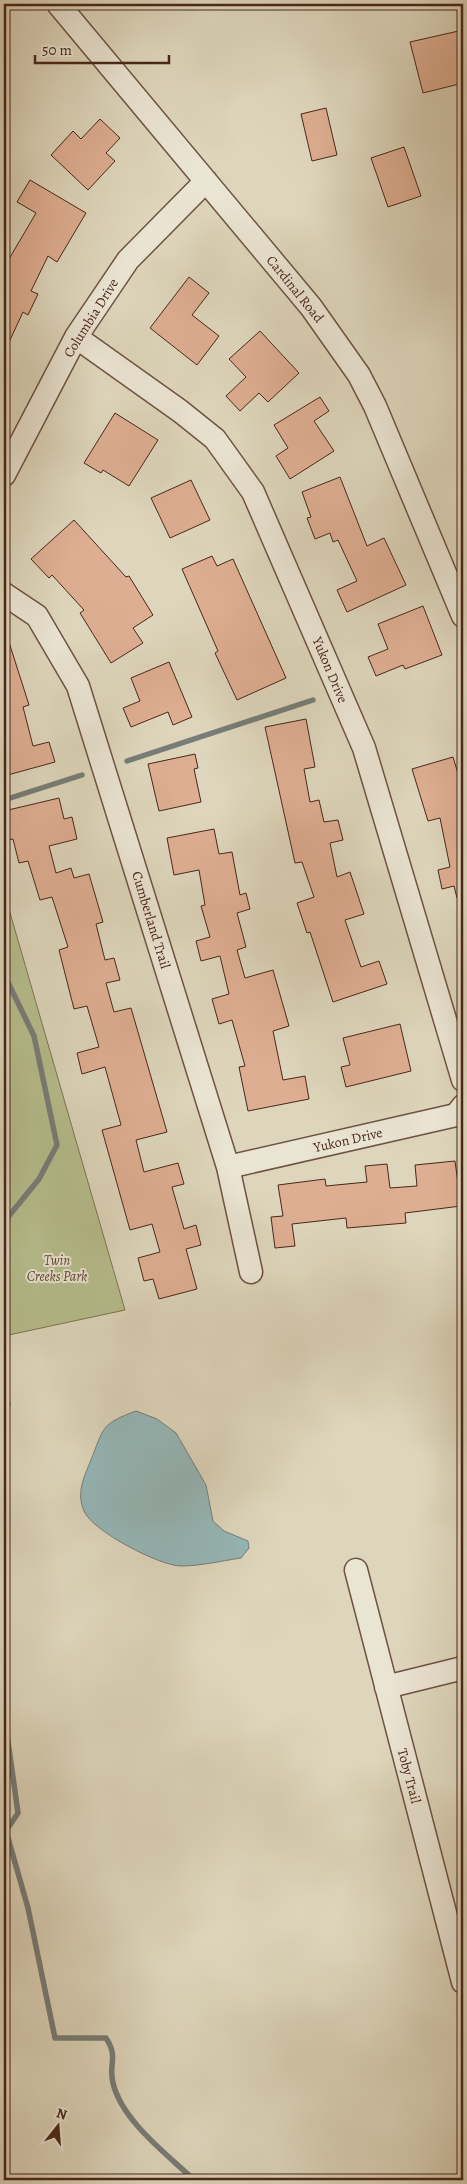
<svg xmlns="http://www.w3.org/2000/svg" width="467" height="2184" font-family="Alegreya,serif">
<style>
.green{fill:#b6bd8d;stroke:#807253}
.water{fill:#95b7b8;stroke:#777d78}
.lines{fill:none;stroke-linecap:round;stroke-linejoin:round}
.stream{stroke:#777d78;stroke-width:5.5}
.building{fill:#deae92;stroke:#492719}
.minor-casing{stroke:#6e5342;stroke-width:25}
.minor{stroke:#eae4d3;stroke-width:22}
.labels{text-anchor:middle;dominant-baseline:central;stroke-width:4;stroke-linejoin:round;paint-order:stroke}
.street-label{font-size:14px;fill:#492719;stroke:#eae4d3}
.park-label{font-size:14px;font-style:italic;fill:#5f4530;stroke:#eae4d3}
</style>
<rect width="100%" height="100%" fill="#ded6bc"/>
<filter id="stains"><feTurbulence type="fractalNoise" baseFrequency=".004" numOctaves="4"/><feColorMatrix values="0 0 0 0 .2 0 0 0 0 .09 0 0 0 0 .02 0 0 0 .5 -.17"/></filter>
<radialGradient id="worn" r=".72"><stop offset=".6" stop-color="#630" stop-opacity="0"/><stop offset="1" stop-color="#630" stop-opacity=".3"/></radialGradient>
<path class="green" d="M4,892l121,418 -121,26z"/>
<path class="water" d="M136,1411l21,8 19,14 30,52 7,36 11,10 24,10 1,7 -8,10c-20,3 -41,8 -60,8 -21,0 -89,-35 -97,-55 -8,-18 0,-34 7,-51 13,-33 10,-36 45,-49z"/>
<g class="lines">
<path class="stream" d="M127,761l186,-61
M4,800l78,-25
M4,974l30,62 23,109 -18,34 -31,38 -4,40
M4,1393l4,11 -4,18
M4,1713l14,100 -12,18 22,77 27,130h51c13,20 2,26 7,45 9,38 54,71 81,97"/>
</g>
<path class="building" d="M463,30v53l-40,10 -13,-51z
M326,108l11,47 -25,6 -11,-47z
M100,119l20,19 -14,15 9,8 -27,29 -37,-35 22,-24 8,8z
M404,147l17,49 -33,11 -17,-49z
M30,180l56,33 -29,49 -9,-6 -17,35 7,3 -10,21 -5,-3 -19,41v-96l5,2 27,-46 -19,-11z
M189,277l20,16 -17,22 27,21 -22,29 -47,-37z
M260,331l39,42 -31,29 -9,-9 -19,18 -14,-15 20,-19 -17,-18z
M320,397l9,14 -15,10 20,30 -44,28 -14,-23 12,-8 -14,-23z
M115,413l43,27 -29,46 -26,-16 -2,3 -17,-10z
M340,477l27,69 17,-8 22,47 -59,27 -10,-22 20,-9 -19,-41 -5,2 -3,-9 -15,6 -8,-21 4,-1 -9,-25z
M191,480l19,40 -40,18 -19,-40z
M74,520l52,57 3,-1 24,39 -20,13 10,15 -32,20 -31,-50 4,-3 -32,-35 -3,3 -18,-19z
M212,556l5,10 16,-7 53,119 -49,22 -22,-47 3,-2 -36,-82z
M423,606l19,49 -37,14 -2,-4 -27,11 -8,-19 20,-8 -10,-25z
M4,636h3l22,69 -6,2 10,39 16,-4 6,20 -51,14z
M169,662l23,55 -19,8 -5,-13 -37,15 -8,-19 17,-7 -9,-23z
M306,719l9,48 -11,2 6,33 9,-2 5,22 14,-2 5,20 -13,3 7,34 13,-5 14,42 -19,6 16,47 18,-6 8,23 -54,18 -23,-70 -3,1 -10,-30 17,-6 -12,-35 -7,1 -30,-136z
M195,754l3,14 -4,1 7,33 -42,9 -11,-47z
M453,757l10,33v107l-6,1 -3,-12 -12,3 -4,-19 12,-3 -10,-49 -12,3 -16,-52z
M59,798l5,21 8,-2 5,22 -28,7 7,27 15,-5 3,10 15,-4 14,48 -7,2 9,36 9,-2 6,22 -14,3 8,29 17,-4 36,124 -31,8 8,32 34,-9 6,21 -12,3 12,42 12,-4 5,20 -15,4 11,40 -38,10 -6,-20 -9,2 -6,-23 22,-6 -8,-28 -22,6 -28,-100 19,-5 -16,-58 -23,7 -5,-21 22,-6 -12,-41 -13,3 -15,-59 9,-3 -16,-50 -12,3 -12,-39 -9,2 -6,-24 -5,1 -4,-20v-9z
M214,829l5,25 13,-2 8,43 6,-2 4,16 -13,4 9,34 -9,3 8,28 28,-8 16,56 -16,5 10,49 22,-4 4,23 -61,12 -9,-44 6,-1 -13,-46 -13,4 -7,-25 17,-5 -9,-38 -19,5 -5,-20 14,-4 -9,-31 4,-1 -6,-35 -25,5 -7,-37z
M400,1024l11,47 -65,16 -5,-20 9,-2 -7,-27z
M455,1161l6,45 -56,7 1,10 -59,5 -1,-10 -54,6 3,22 -20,2 -4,-31 12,-1 -5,-31 47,-6 1,7 41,-4 -2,-16 22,-2 3,24 27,-2 -2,-21z"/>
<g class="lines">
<g class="minor-casing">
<path id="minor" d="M58,4l253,303 48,68 16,31 88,210
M76,337l104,74 35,28 38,53 111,256 99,332
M4,475l72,-138 52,-77 78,-79
M4,594l33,22 41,70 150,481 23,105
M228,1167l228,-52 7,-9
M356,1570l107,412
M386,1687l77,-19"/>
</g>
<use href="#minor" class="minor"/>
</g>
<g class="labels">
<g class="street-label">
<text transform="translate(295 289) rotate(51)">Cardinal Road</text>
<text transform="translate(91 318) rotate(-58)">Columbia Drive</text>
<text transform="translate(330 670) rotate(67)">Yukon Drive</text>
<text transform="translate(151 920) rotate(73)">Cumberland Trail</text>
<text transform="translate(348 1140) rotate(-13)">Yukon Drive</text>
<text transform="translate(409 1776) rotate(75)">Toby Trail</text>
</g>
<g class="park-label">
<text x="57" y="1260">Twin<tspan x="57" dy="16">Creeks Park</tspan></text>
</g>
</g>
<rect width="467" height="2184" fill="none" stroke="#ded6bc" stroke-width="20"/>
<rect x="5" y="5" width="457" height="2174" fill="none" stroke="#492719" stroke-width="2.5"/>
<rect x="10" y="10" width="447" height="2164" fill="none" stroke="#492719"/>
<g transform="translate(58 2126) rotate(17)" stroke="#eae4d3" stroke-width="4" paint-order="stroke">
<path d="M0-4L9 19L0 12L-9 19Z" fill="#492719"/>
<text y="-8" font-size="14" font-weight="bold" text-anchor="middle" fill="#492719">N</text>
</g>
<path d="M35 55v8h134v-8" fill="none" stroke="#492719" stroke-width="2.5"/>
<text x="42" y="55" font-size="15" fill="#492719" stroke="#eae4d3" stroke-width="4" paint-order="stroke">50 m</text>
<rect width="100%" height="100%" filter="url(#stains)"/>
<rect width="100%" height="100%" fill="url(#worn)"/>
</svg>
